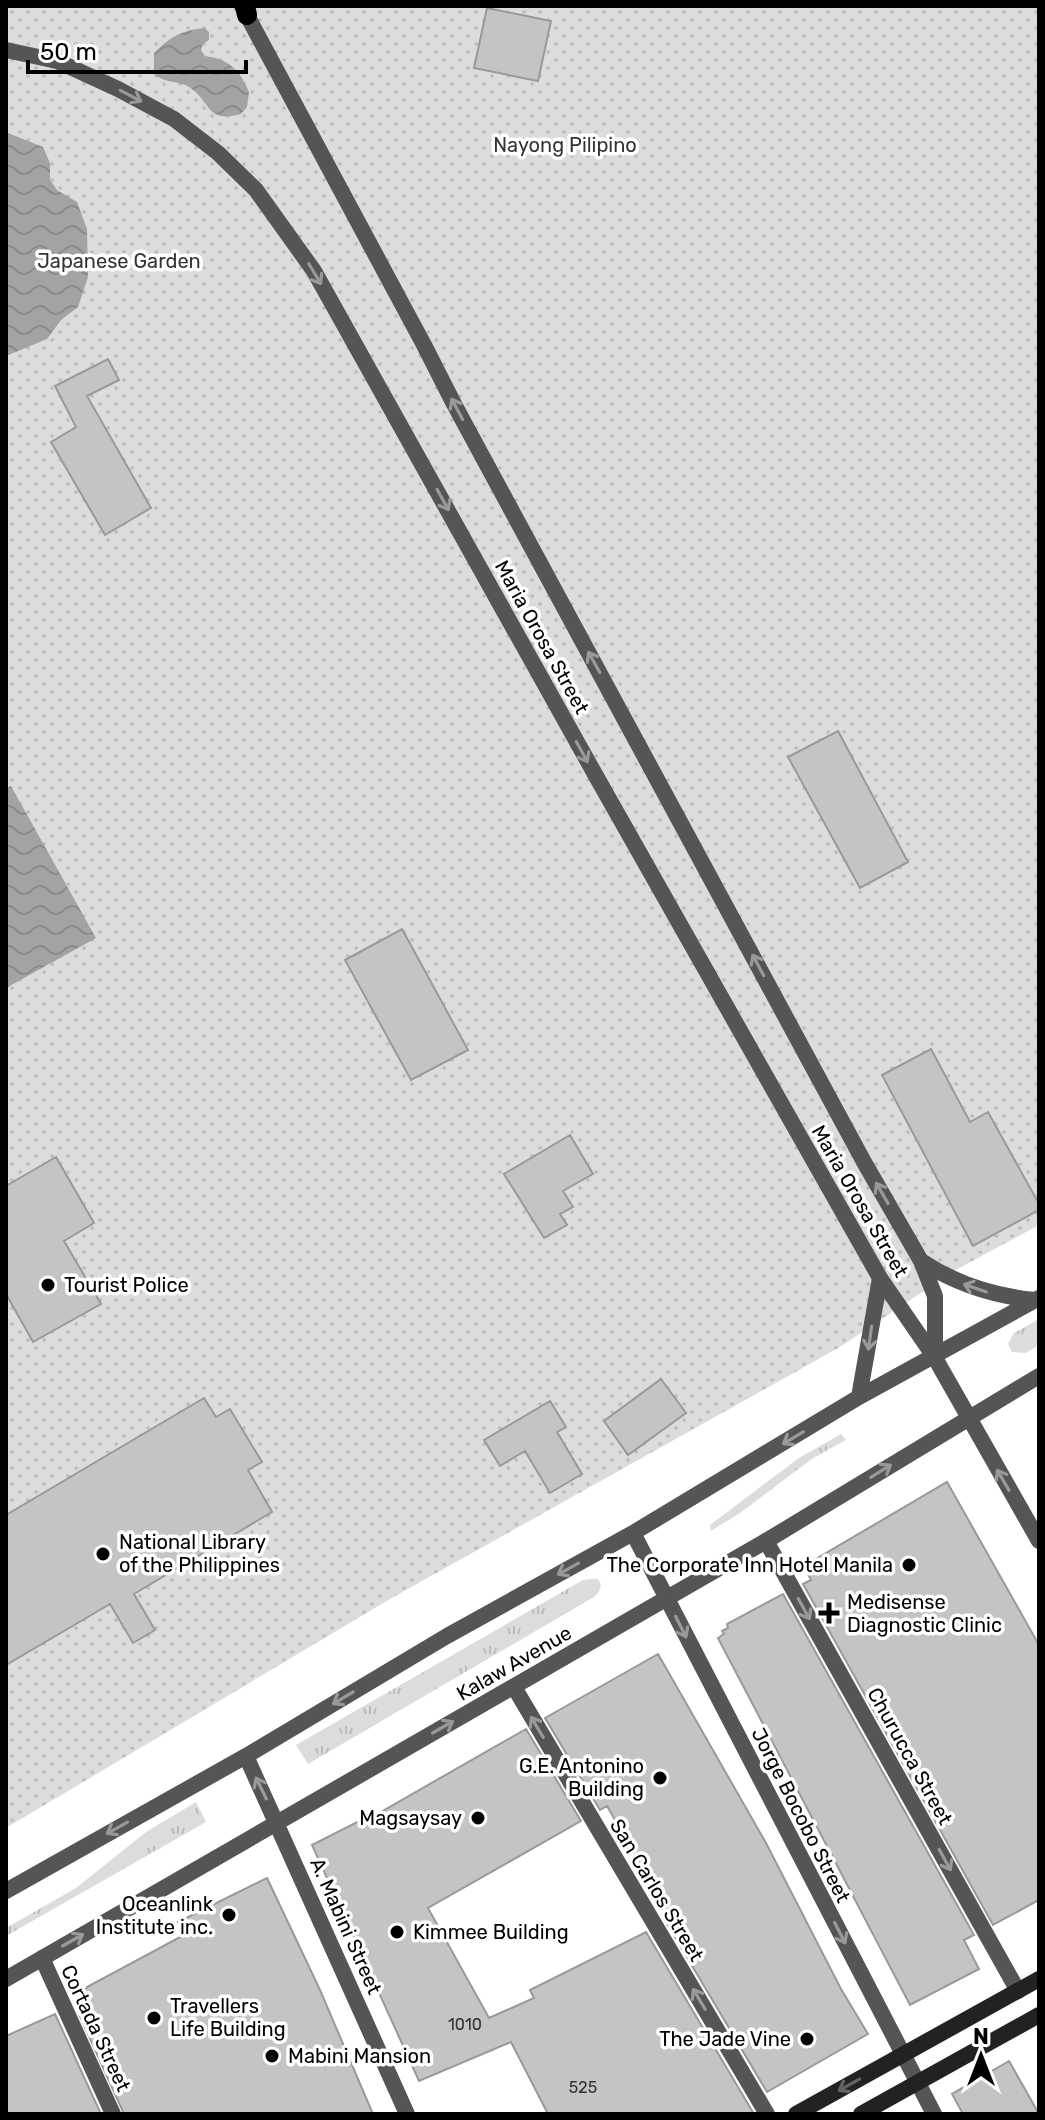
<svg xmlns="http://www.w3.org/2000/svg" width="1045" height="2120" font-family="Rubik,sans-serif">
<style>
.grass{fill:url(#grass-tufts)}
.park{fill:url(#park-dots)}
.water{fill:url(#water-waves)}
.building{fill:#c4c4c4;stroke:#999;stroke-width:2}
.lines{fill:none;stroke-linecap:round;stroke-linejoin:round}
.primary-casing{stroke:#dbdbdb;stroke-width:24}
.minor{stroke:#555;stroke-width:16}
.tertiary{stroke:#555;stroke-width:16}
.secondary{stroke:#222;stroke-width:16}
.primary{stroke:#000;stroke-width:20}
.oneway{stroke:#999}
.oneway2{stroke:#646464}
.poi-dot{fill:#000;stroke:#fff;stroke-width:3}
.labels{text-anchor:middle;dominant-baseline:central;stroke-width:7;stroke-linejoin:round;paint-order:stroke}
.number-label{font-size:16px;fill:#313131}
.park-label{font-size:20px;fill:#333;stroke:#fff}
.street-label{font-size:20px;fill:#000;stroke:#fff}
.poi-label{font-size:20px;fill:#000;stroke:#fff;text-anchor:start}
</style>
<defs>
<pattern id="grass-tufts" width="24" height="20" patternUnits="userSpaceOnUse" patternTransform="scale(2)"><rect width="24" height="20" fill="#dcdcdc"/><path d="M3 7l-1-3M5 7V3M7 7l1-3M15 17l-1-3M17 17v-4M19 17l1-3" fill="none" stroke="#bbb"/></pattern>
<pattern id="park-dots" width="8" height="8" patternUnits="userSpaceOnUse" patternTransform="scale(2)"><rect width="8" height="8" fill="#dcdcdc"/><path d="M2 2h.1M6 6h.1" fill="none" stroke="#bbb" stroke-width="1.8" stroke-linecap="round"/></pattern>
<pattern id="water-waves" width="16" height="10" patternUnits="userSpaceOnUse" patternTransform="scale(2)"><rect width="16" height="10" fill="#a3a3a3"/><path d="M0 5q4-4 8 0t8 0" fill="none" stroke="#8b8b8b"/></pattern>
</defs>
<rect width="100%" height="100%" fill="#fff"/>
<path class="grass" d="M1039,1319v26l-13,8 -14,-1 -4,-8 6,-11z
M841,1434l5,6 -33,18 -73,55 -29,18 -1,-6 89,-67z
M593,1579h5l3,6 -2,7 -5,5 -286,167 -12,-19 287,-165z
M196,1802l10,20 -200,114v-8l70,-40 70,-56z"/>
<path class="park" d="M6,6h1033v1219l-87,47 -112,75 -450,252 -384,229z"/>
<path class="water" d="M204,28l5,4v8l-6,4 -2,6 4,6c24,3 35,14 44,36l-2,15 -6,7c-35,10 -30,-13 -52,-27 -11,-7 -23,-3 -35,-13v-21c15,-16 29,-23 50,-25z
M8,133l35,14 7,16v17l7,10 20,12 10,27 1,48 -10,30 -17,13 -14,19 -41,17v-222z
M11,786l85,152 -90,50v-200z"/>
<path class="building" d="M487,8l64,13 -13,60 -64,-13z
M108,359l11,21 -32,16 64,112 -46,27 -54,-93 25,-15 -21,-41z
M838,731l70,131 -48,26 -72,-131z
M402,929l66,121 -57,30 -66,-120z
M931,1049l39,73 18,-10 51,92v6l-66,36 -91,-171z
M570,1135l23,39 -30,17 10,16 -13,7 7,11 -23,13 -40,-64z
M56,1157l38,66 -30,18 37,63 -68,38 -27,-48v-108z
M661,1379l25,34 -58,42 -24,-34z
M204,1398l12,19 14,-8 32,53 -14,8 24,42 -138,82 21,36 -22,13 -23,-39 -104,61v-150z
M550,1401l16,26 -9,5 25,42 -32,19 -25,-42 -25,15 -16,-26z
M947,1482l92,163v255l-46,25 -190,-341 8,-4 -7,-14z
M783,1594l191,341 -10,5 15,29 -69,36 -192,-367 6,-4 -2,-3 6,-3 -1,-4z
M658,1654l108,189 75,146 27,45 -101,58 -101,-170 6,-3 -65,-113 -7,4 -55,-92z
M526,1729l55,92 -153,87 61,110 45,-20 -4,-8 116,-58 108,182h-206l-37,-72 -92,39 -107,-236 59,-30 1,2z
M267,1878l53,112 53,124h-249l-46,-102 3,-16 6,-9 97,-52 -6,-13z
M55,2014l46,100h-95v-78z
M1009,2061l30,53h-76l-11,-20z"/>
<g class="lines">
<g class="primary-casing">
<path id="primary" d="M245,6l2,9"/>
</g>
<path class="minor" d="M766,1541l252,450
M514,1687l253,427
M42,1958l71,156"/>
<path class="tertiary" d="M242,6l182,339 30,59 410,758 57,99 14,35v60
M6,50l51,11 61,28 56,30 44,34 38,37 58,81 282,505 284,502 55,80 104,183
M921,1261c35,23 72,35 114,39
M859,1397l21,-119
M633,1533l301,581
M246,1756l161,358
M6,1891l240,-135 201,-120 186,-103 226,-136 180,-99
M6,1979l760,-438 273,-165"/>
<path class="secondary" d="M796,2114l243,-135
M861,2114l178,-99"/>
<use href="#primary" class="primary"/>
</g>
<defs><path id="oneway-shaft" d="M-6 0H5M1.5-3L5.5 0L1.5 3" fill="none" stroke-width="1.6" stroke-linecap="round" stroke-linejoin="round" transform="scale(2)"/></defs>
<g class="oneway">
<use href="#oneway-shaft" transform="translate(131 96) rotate(28)"/>
<use href="#oneway-shaft" transform="translate(315 274) rotate(59)"/>
<use href="#oneway-shaft" transform="translate(457 409) rotate(-118)"/>
<use href="#oneway-shaft" transform="translate(443 500) rotate(61)"/>
<use href="#oneway-shaft" transform="translate(594 662) rotate(-119)"/>
<use href="#oneway-shaft" transform="translate(582 752) rotate(61)"/>
<use href="#oneway-shaft" transform="translate(758 965) rotate(-118)"/>
<use href="#oneway-shaft" transform="translate(882 1193) rotate(-120)"/>
<use href="#oneway-shaft" transform="translate(975 1288) rotate(-161)"/>
<use href="#oneway-shaft" transform="translate(870 1338) rotate(98)"/>
<use href="#oneway-shaft" transform="translate(793 1438) rotate(149)"/>
<use href="#oneway-shaft" transform="translate(881 1471) rotate(-32)"/>
<use href="#oneway-shaft" transform="translate(1003 1480) rotate(-120)"/>
<use href="#oneway-shaft" transform="translate(568 1569) rotate(151)"/>
<use href="#oneway-shaft" transform="translate(804 1609) rotate(61)"/>
<use href="#oneway-shaft" transform="translate(681 1627) rotate(63)"/>
<use href="#oneway-shaft" transform="translate(343 1698) rotate(149)"/>
<use href="#oneway-shaft" transform="translate(443 1727) rotate(-30)"/>
<use href="#oneway-shaft" transform="translate(537 1727) rotate(-121)"/>
<use href="#oneway-shaft" transform="translate(261 1788) rotate(-116)"/>
<use href="#oneway-shaft" transform="translate(117 1828) rotate(151)"/>
<use href="#oneway-shaft" transform="translate(945 1860) rotate(61)"/>
<use href="#oneway-shaft" transform="translate(840 1933) rotate(63)"/>
<use href="#oneway-shaft" transform="translate(73 1940) rotate(-30)"/>
<use href="#oneway-shaft" transform="translate(699 1999) rotate(-121)"/>
</g>
<use class="oneway2" href="#oneway-shaft" transform="translate(849 2085) rotate(151)"/>
<g class="poi-dot">
<circle cx="48" cy="1285" r="8"/>
<circle cx="103" cy="1554" r="8"/>
<circle cx="909" cy="1565" r="8"/>
<path d="M825 1601h8v8h8v8h-8v8h-8v-8h-8v-8h8z"/>
<circle cx="660" cy="1778" r="8"/>
<circle cx="478" cy="1818" r="8"/>
<circle cx="229" cy="1915" r="8"/>
<circle cx="397" cy="1932" r="8"/>
<circle cx="154" cy="2018" r="8"/>
<circle cx="807" cy="2039" r="8"/>
<circle cx="272" cy="2056" r="8"/>
</g>
<g class="labels">
<g class="number-label">
<text x="465" y="2024">1010</text>
<text x="583" y="2087">525</text>
</g>
<g class="park-label">
<text x="565" y="145">Nayong Pilipino</text>
<text x="119" y="261">Japanese Garden</text>
</g>
<g class="street-label">
<text transform="translate(542 637) rotate(61)">Maria Orosa Street</text>
<text transform="translate(860 1201) rotate(60)">Maria Orosa Street</text>
<text transform="translate(514 1663) rotate(-30)">Kalaw Avenue</text>
<text transform="translate(910 1756) rotate(61)">Churucca Street</text>
<text transform="translate(801 1815) rotate(63)">Jorge Bocobo Street</text>
<text transform="translate(657 1890) rotate(59)">San Carlos Street</text>
<text transform="translate(346 1926) rotate(66)">A. Mabini Street</text>
<text transform="translate(96 2028) rotate(65)">Cortada Street</text>
</g>
<g class="poi-label">
<text x="64" y="1285">Tourist Police</text>
<text x="119" y="1542">National Library<tspan x="119" dy="23">of the Philippines</tspan></text>
<text x="893" y="1565" text-anchor="end">The Corporate Inn Hotel Manila</text>
<text x="847" y="1602">Medisense<tspan x="847" dy="23">Diagnostic Clinic</tspan></text>
<text x="644" y="1766" text-anchor="end">G.E. Antonino<tspan x="644" dy="23">Building</tspan></text>
<text x="462" y="1818" text-anchor="end">Magsaysay</text>
<text x="213" y="1904" text-anchor="end">Oceanlink<tspan x="213" dy="23">Institute inc.</tspan></text>
<text x="413" y="1932">Kimmee Building</text>
<text x="170" y="2006">Travellers<tspan x="170" dy="23">Life Building</tspan></text>
<text x="791" y="2039" text-anchor="end">The Jade Vine</text>
<text x="288" y="2056">Mabini Mansion</text>
</g>
</g>
<rect width="1045" height="2120" fill="none" stroke="#000000" stroke-width="16"/>
<g transform="translate(981 2056)" stroke="#ffffff" stroke-width="6" paint-order="stroke">
<path d="M0-6L14 30L0 20L-14 30Z" fill="#000000"/>
<text y="-12" font-size="22" font-weight="bold" text-anchor="middle" fill="#000000">N</text>
</g>
<path d="M28 60v12h218v-12" fill="none" stroke="#000000" stroke-width="4"/>
<text x="40" y="60" font-size="24" fill="#000000" stroke="#ffffff" stroke-width="6" paint-order="stroke">50 m</text>
</svg>
